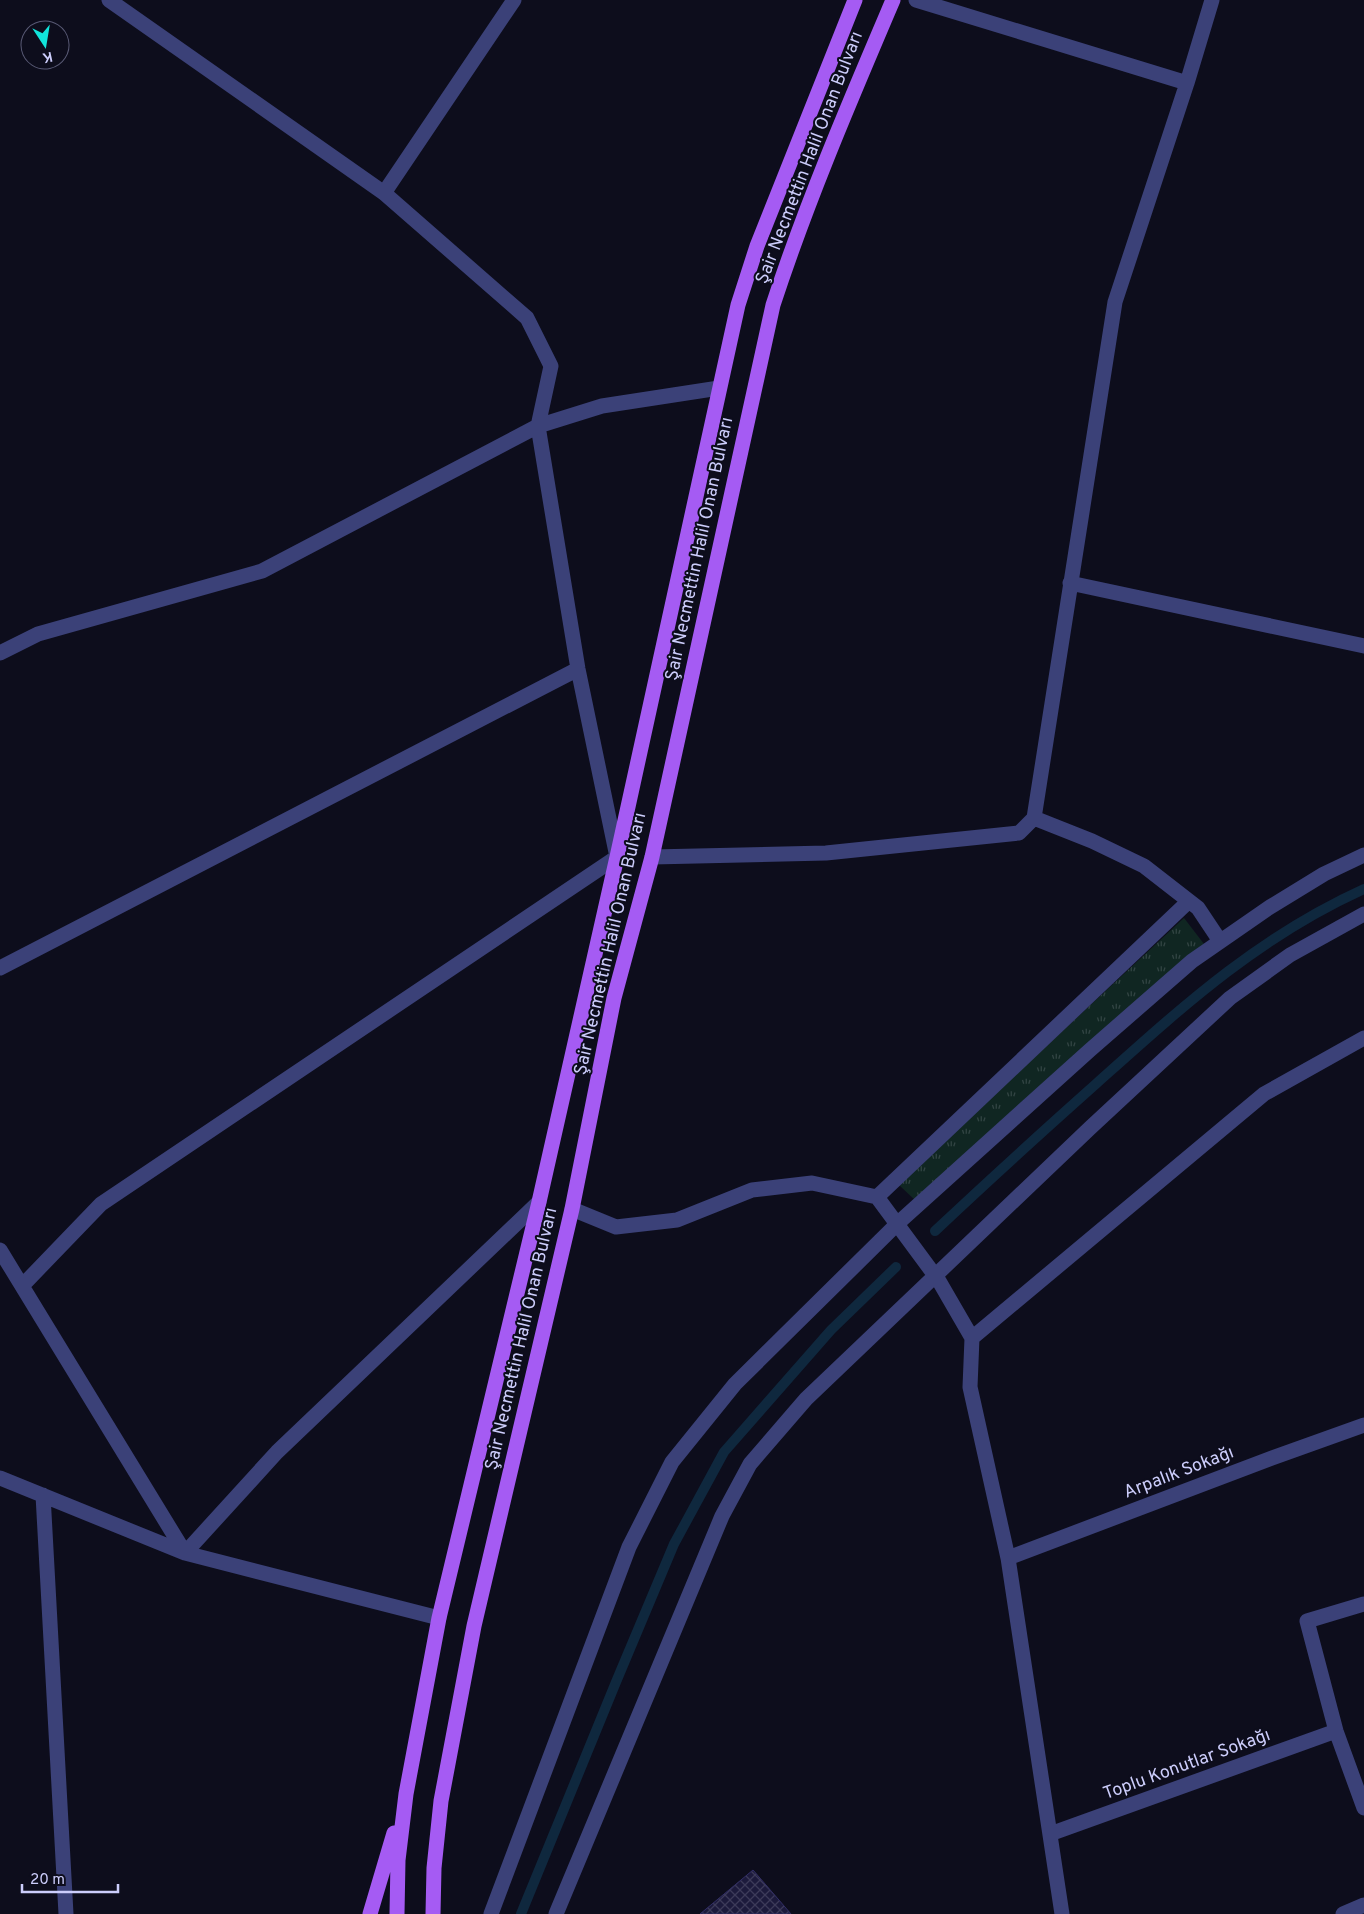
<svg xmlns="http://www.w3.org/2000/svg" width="1364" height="1914" font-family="Overpass,sans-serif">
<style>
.park{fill:url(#park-tufts)}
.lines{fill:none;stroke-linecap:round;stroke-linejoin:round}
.stream{stroke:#0f283e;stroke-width:10}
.building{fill:url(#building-cross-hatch);stroke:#312e66}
.minor{stroke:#3b4178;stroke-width:15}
.major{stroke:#a55bf3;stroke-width:15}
.labels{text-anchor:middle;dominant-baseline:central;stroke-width:4;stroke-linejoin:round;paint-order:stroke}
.street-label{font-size:18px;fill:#cccdfb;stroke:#0d0d1c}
</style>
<defs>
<pattern id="park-tufts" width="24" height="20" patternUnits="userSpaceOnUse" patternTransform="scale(1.25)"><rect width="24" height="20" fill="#102622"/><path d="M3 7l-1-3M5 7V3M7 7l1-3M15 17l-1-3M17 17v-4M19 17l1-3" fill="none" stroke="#324443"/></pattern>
<pattern id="building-cross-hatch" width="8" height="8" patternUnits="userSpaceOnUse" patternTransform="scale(1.25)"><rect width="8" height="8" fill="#1c1a3c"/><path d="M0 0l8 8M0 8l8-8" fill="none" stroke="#3c3a59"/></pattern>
</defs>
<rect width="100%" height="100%" fill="#0d0d1c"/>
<path class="park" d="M1184,918l20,26 -288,257 -18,-17z"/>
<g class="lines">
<path class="stream" d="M935,1231c53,-50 107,-99 162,-148 85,-76 161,-146 267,-194
M521,1914l95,-232 58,-138 50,-92 107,-122 65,-63"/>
</g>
<path class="building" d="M753,1870l38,44h-91z"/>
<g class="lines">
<path class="minor" d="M109,0l275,193 130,-193
M916,0l271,83
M1070,583l294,63
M0,653l38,-19 224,-63 276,-145 64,-20 117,-18
M1034,818l58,23 52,25 54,42 22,33
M652,857l174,-4 193,-20 15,-15 81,-516 72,-219 25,-83
M0,968l578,-299
M877,1197l312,-296
M572,1209l44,18 61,-7 75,-30 60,-7 65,14 62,84 33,57
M0,1250l185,303 92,-101 262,-250
M22,1286l79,-82 516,-347 -39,-188 -40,-243 13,-60 -24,-48 -143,-125
M0,1478l185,75 254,65
M43,1495l23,419
M1008,1558l264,-100 92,-33
M1364,1604l-57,17 29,110 28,77
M1050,1834l286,-103
M491,1914l138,-367 43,-85 63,-78 162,-160 193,-174 102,-89 78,-54 54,-33 40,-19
M556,1914l166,-398 28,-52 56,-65 284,-271 140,-130 60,-43 74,-41
M1062,1914l-54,-356 -38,-171 2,-49 292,-244 100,-56
M1343,1914l21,-9"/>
<path class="major" d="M370,1914l24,-81
M397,1914l1,-54 8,-66 33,-176 100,-416 78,-345 121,-552 19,-59 98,-246
M433,1914l1,-46 7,-67 33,-175 98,-417 42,-211 38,-141 121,-552c34,-104 77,-204 120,-305"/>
</g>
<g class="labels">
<g class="street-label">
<text transform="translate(810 158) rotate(-69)">Şair Necmettin Halil Onan Bulvarı</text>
<text transform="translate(700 549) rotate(-78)">Şair Necmettin Halil Onan Bulvarı</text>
<text transform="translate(611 944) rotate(-77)">Şair Necmettin Halil Onan Bulvarı</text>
<text transform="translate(522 1339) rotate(-77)">Şair Necmettin Halil Onan Bulvarı</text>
<text transform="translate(1179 1473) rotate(-21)">Arpalık Sokağı</text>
<text transform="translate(1187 1765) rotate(-20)">Toplu Konutlar Sokağı</text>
</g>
</g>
<g transform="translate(45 45) rotate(168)"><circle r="24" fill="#0d0d1c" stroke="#595a75"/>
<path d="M0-4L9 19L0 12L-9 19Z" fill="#11e3da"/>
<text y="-8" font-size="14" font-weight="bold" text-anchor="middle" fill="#cccdfb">K</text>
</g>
<path d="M22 1884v8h96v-8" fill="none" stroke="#cccdfb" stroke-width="2.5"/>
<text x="30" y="1884" font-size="15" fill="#cccdfb" stroke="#0d0d1c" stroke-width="4" paint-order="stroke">20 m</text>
</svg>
